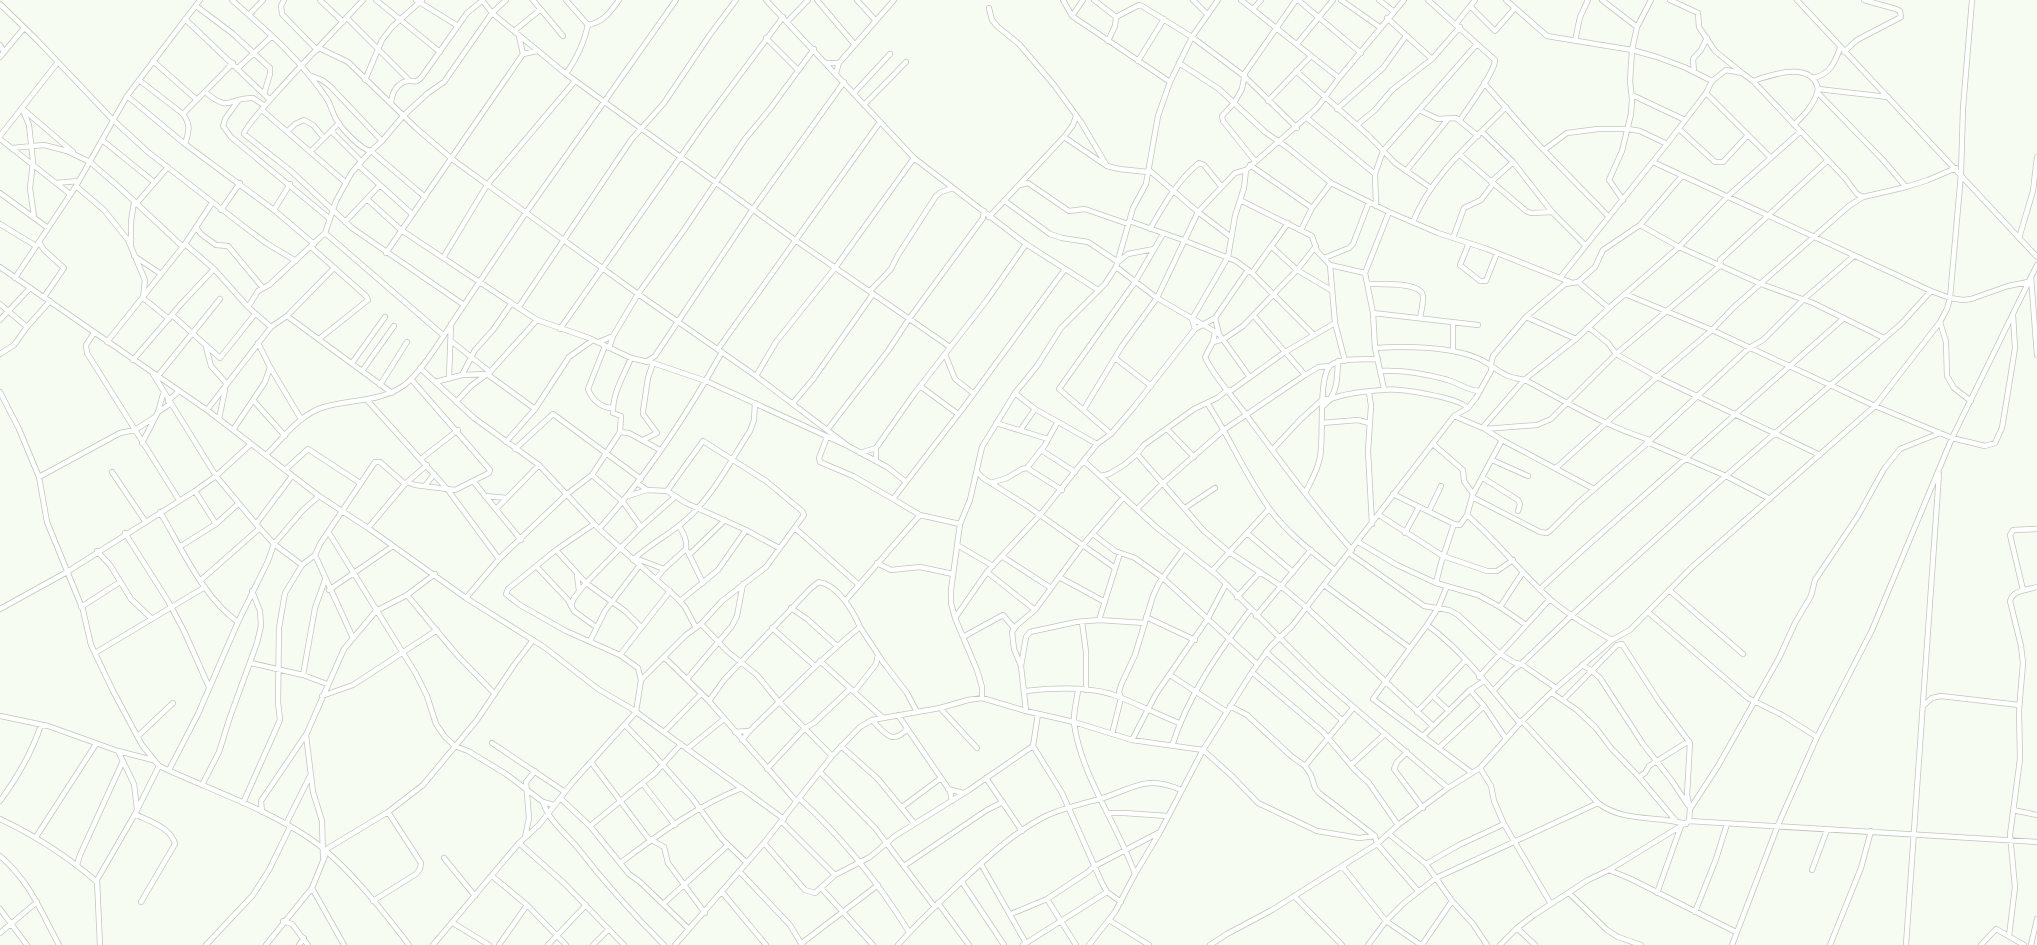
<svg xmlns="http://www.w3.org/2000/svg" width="2037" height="945" font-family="'Open Sans',sans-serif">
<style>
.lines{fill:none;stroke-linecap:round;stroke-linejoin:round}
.minor-casing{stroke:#c0c6bd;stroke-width:6}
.minor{stroke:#fff;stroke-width:4.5}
</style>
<rect width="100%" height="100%" fill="#f7fcf3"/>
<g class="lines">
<g class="minor-casing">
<path id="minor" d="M232,0c34,30 70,61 95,99 4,6 5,13 9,20 5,9 25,31 35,32l54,46
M284,0l-3,6 1,8 35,36
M320,0l23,22
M376,0l64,52
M416,0l42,26
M482,0l10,13 74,61
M533,0l30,36
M566,0l22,25c-4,19 -11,33 -22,49l229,166 155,107
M766,0l148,158 112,86 72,46
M817,0l38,45
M857,0l19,21
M1063,0l9,16 98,66
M1094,0l22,17
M1193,0l14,14
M1241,0l98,78
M1298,0l63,53
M1341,0l40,28
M1379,0l14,11
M1428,0l67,60c0,12 -27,48 -35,60
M1506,0l41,36 85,14 25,7 27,10 28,14
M1602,0l35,27
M1670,0l28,13 1,14 16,24 26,21
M1797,0c80,85 160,171 240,257
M0,4l36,35 76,80 36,33 94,73 24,18 30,18
M196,6l36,27 38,35v6l-6,20
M1470,6l25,25 20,-23
M989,8l3,12 6,7 21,17 35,41 27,37 26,44
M1253,9l8,-9
M249,15l14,-15
M1072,16l11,-16
M1116,17l23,-12 3,1 50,31 52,39 53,52
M347,18l62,62
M1387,18l45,41
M185,19l85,81
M787,22l21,-22
M1456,24l19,-24
M588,25c16,-3 22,-13 31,-25
M514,31l26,-21
M519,36l4,18
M766,38l32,32
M1108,41l7,-15 1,-9
M1575,41l5,-24 8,-17
M1297,44l36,-44
M0,45l4,7
M319,48l29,14 68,66 36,31 186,135 118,82 92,70
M1844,52l13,-12 44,-23 -1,-6 -4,-2 -32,-9
M0,57l24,-29
M153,61l44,39
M1138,61l26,-42
M826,63h13
M1179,63l40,26 46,43 23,16 43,35 58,29 49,21 49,16 83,33
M238,68l33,-31
M1296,71l73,65 26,27 36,25
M1694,72l-1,-13 8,-9 6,-12
M836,73l3,-10 55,-63
M309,75l13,5 8,6 52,55
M1813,78c16,-3 22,-15 27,-30
M139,80l44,34c8,11 6,17 2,30
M365,80l17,-40 10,-13 30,-27
M1753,81c18,-6 59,-21 65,8 -3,15 -13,25 -24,36
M1484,83l53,60 72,74
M1818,89l70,8
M205,92c27,22 22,5 48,6l12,8
M854,93l36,-39
M1706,93l64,64
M1818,93l65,67 23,27 22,-7 28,-12
M1632,95l53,25
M127,96l58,48 89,66 40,34
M238,101l-13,18 -2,7 8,11 99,82
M1268,101l43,-45
M391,103c1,-10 5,-19 16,-22 3,-1 6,1 10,0l4,-3 46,-65 15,-12
M864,105l42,-43
M22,108l7,17 4,37 -3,26 4,29
M1337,109l46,-41 23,-32
M24,110l49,42
M262,110l83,72
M1419,110l19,9 18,-1 22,18
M183,114l50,-51
M1307,118l68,56
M1357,125l18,-15 17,-20 40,-31 28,-32
M1679,129l36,33h8l25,-27
M331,131l30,30
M287,132l8,-8 9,-4 9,5 11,13
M1482,132l31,30 39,50 33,33
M0,136l58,-74
M1064,137l43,29 12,3 29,3
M0,139l70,55
M102,140l52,42
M12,148l32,-3 23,6 23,11 30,26 63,59
M1544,150l23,-17 31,-4h30l12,2 27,13
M310,152l29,-29
M1460,155l66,56 5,2 21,-1
M1255,161l-32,-40 -1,-5 12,-13 8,-14 3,-16 51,-73
M1653,162l278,129 19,7 13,2 8,-1 37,-13 20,-4
M358,165l54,49
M1250,165l62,43
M1149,170l49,42 33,25
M1406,171l42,-52
M1491,182l22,-20
M56,183l22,-2
M1020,185l8,-2 41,28 16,-2 43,15
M76,186l28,24 24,30 17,40 -2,18 26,21
M0,193l48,35
M367,199l34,31 136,90 52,18 42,20 22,5 53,18 142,65 39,21 18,14
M1240,200l72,36 5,15 13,14 5,58 10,38
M1623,200l-14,-20 13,-29 9,-37 1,-15 -2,-18 2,-31 5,-23 14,-27
M1005,201l45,33 12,4 26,4 30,20 10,-8 26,-5
M136,204l32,-37
M1376,206l-1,-32 8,-23 94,-107
M221,210l19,-27
M274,210l16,-26
M989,217l75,-80 9,-12 3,-9
M1129,221l54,19 53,21 16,12 61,61
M345,222l35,-37
M1413,222c18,-46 59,-80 93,-115
M0,224l36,22
M1640,225l39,22 82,37 52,19 71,35
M196,227l5,7 15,11 12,1 35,42
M1150,229c14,-24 27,-48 49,-66l5,2 17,21
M1301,230l11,-22 19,-25
M325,233l118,102
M1453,238l11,-30 17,-8 12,-16
M2019,238l14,-47 4,-34
M39,242l5,8 20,18 -20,29
M1469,243l-9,22 20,16h6l11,-28
M185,244l29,25 34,38
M131,245v-23l3,-20
M1271,246l26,24 34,20
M311,247l55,49 2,4 -49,39
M386,253l137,-199 14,-3
M134,256l27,18
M443,258l44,-73 88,-104
M1324,258l25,-10 4,-4 16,-42
M1330,265l35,8
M0,267l207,143 112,86 49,32 98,70 78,49 54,42 34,20 152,110
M1116,267l41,31 62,36 30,42
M1252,273l36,-50
M2031,277l6,78
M15,278l61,-92 51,-90 73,-96
M1560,278l107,-134 39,-51 6,-12 14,-11 16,3 11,8 92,97 12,16 6,3
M1578,282l31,26 16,-14 87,36 163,76 77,32 33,8 10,-3 7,-15 10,-61 3,-19 -2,-33
M1368,284c12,0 47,-2 54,9 3,6 -1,18 -2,25
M870,291l21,-22 7,-14 38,-59 5,-4 12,-4
M1625,294l54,-47 48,-50 73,-65
M0,304l27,23
M464,305l61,-91 151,-214
M518,308l113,-168 33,-37 45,-67 27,-36
M1373,313l105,12
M172,315l48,43 35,-44
M287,316l105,77
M1254,316l51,59
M1526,317l50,22
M1215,318l4,16
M0,320l30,-32
M1940,322l6,20 1,34 7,12 17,13
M1453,323v28
M271,327l-23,-20 10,-16 11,-6 56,-52 11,-32 16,-29 19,-21 11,-10 21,-25 25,-23 16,-11 48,-69 14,-13
M1588,327l20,16 8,11 41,23 163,78
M560,329l145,-207 78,-105
M1195,329l-3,-10 36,-62 7,-41 9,-28 2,-18 71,-62 22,-30 65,-78
M1215,332l-2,10 -8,15c10,22 28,39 42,59 34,46 67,91 105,134
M94,333l-8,12 1,8 92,147
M451,341l39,31
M107,342l78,-98 27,-41
M599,342l14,-6
M1213,342l11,-3 19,-13 54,-56 19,-24
M258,343l12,24 31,52
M605,346l-17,43c4,11 13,19 25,19
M206,347l5,19 16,18
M609,348l4,-12 25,-42 46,-64 61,-91 25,-30 44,-60
M1375,348c33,-2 69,-2 100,9 12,4 20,13 31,18 7,4 16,3 23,7 39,21 78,45 121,58
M718,349l162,-227
M0,354l14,-9 13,-18 23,-26
M945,354l10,25 18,14
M1115,358l36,28
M133,360l49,-57 32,-34
M646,362l9,-6 98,-147 91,-127
M352,363l33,-46
M420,368l54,50 65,47 60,64 78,69 8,9 10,19
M362,371l32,-45
M1380,371c22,-1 46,3 68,9 10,3 21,11 32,11
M153,374l63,102 40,48
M462,375l13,-25 18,-20 18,-26
M756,376l20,-34 59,-74 79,-110
M157,377l63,-78
M449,378l2,-54
M435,382l27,-7 25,-1 48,35
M380,385l27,-43
M920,386l38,28
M1384,389l-9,-41 -2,-35 -8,-40 24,-61
M0,392l19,37 20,48 8,45 36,88 8,35 22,46 29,54 17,21c49,23 109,43 153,74 35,25 71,71 97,105
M1369,392l2,14 -3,45 4,73
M1015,393l20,16 62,35
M253,400l32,36
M367,400l81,90 51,69
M168,401l11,-10
M456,402l15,-16 19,-14 47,-52
M793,403l21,-25 59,-84
M1207,403c23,34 38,72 62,105 17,24 43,44 66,62
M1322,407c3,-2 6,-6 9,-8 15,-6 36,-8 52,-9 16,-2 74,7 85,18
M1084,409l38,-63 35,-48 41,-86 37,-39 11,-3
M207,410l64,-83 16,-11 46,-47
M158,412l12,-8
M1454,416l31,13 52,-4 14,-6 65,-65 105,-89 -1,-5 107,-99
M219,419l6,-29
M996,423l52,16
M1322,423l36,-3 11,3
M1483,427l41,-47 52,-41 33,-31
M828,429l60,-78 21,-32 74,-101 1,-7
M1021,429l14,-20
M1485,429l17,11 92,49
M233,430l32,-48 5,-15
M1168,430l26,27
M620,432l9,1 31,17
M1111,434l-52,-45 76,-107 28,-48
M827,437l-8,21 1,4 33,14 40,23
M643,440l14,-7 -14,-19v-3l5,-33 5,-15
M506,442l29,-33 34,-52 24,-17
M1647,442l79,34 44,23
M142,443l16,-31 5,-18
M1433,444l30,26 1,11 9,13
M515,449l38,-35 88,65
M1041,450l34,22
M1272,450l28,-30 22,-20 8,-1c8,-11 7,-24 8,-38
M860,453l16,-5
M1137,454l67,77 25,21 52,34 26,22 126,118
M266,455c17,-17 34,-41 58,-48 27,-8 56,-5 79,-21 19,-13 47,-61 61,-81l-112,-77 -61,-57 -47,-37c0,-11 104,-117 119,-134
M422,458l36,-28
M1492,460l36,16
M876,461v-13l38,-54 73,-94 39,-56
M1084,461l72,66 62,49 104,104 126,108
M1027,468l18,-23 12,-22
M1556,468l101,-91 55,-47 22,-23 115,-101 14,-9 43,-10
M285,470l23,-21 52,34
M112,472l33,49
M977,472l6,6 43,27 89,63
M592,475l31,27 18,25
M292,476l-36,48 18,20 28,21 13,-10 5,-11 55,-82h5l25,22
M1101,476l8,-2 15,-9 13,-11 7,-9 50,-36 23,-11 9,-7 6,-1 53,-38 50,-29
M39,477l81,-44 15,-3 20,-13
M1483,478l35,22 2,4 -2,7
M473,481l48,59
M407,482l8,3 40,5 34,-17 1,-3 -79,-91
M637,483l10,7
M991,483l16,-5 15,-9 5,-1 35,22
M425,486l9,-12
M195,491l21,33
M1305,493c6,-12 13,-23 15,-36 4,-19 -2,-80 10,-91 10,-9 34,-6 48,-7
M1393,494l61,30 6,1 7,-10 6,-21 29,-54
M485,496l22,2
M628,496l19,-6 20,1 19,12 60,27 33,18
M1472,497l68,35 7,1 4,-3 27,-27 66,-57 105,-98 14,-8 41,-41 50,-43
M1185,508l30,-20
M496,509l43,-44
M1137,509l25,-25 63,-55 80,-54 14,-8 11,-1
M1429,511l12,-25
M160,512c21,35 44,87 78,110
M1379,515l64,41 44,15h10l16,-11
M1467,515c30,26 54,58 84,85 19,16 40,28 61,40
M960,524l-40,-9 -27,-16 74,-96 98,-134
M368,528l37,-44 22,-19
M795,528l64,57
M599,529c48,-54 88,-114 123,-177
M125,533l43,68 16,30 25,56
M329,533l87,141 11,22 9,28 9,13 10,9 13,5 38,23 37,28 11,3
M1247,533l46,39
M1405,533l14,-26
M1093,534l22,17 20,7 28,20 94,86
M1358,542l39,23 39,18 42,12 22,12 26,18
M957,545l36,21
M181,546l35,-22 22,-20
M556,550l30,33 39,28 16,16
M97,551l13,14 21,34 21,20
M688,552l15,31
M1349,553l75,53 25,4 9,5 42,39 15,9 6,1 35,24
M690,554l35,-34
M315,555l38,83
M1003,557l48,31
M635,558l29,11
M633,560c17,-17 39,-26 56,-43 25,-23 42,-57 61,-86l4,-11 1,-17
M877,563l14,7 29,-3 33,7
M537,567l31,33 6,11 22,16
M1212,571l57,-62
M987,572l48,38
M577,575l2,16
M1059,577l46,25
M656,579l8,-10 22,-20c1,-9 -2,-15 -7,-23
M201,580l59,-52
M1436,583l5,-20 13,-39
M1324,585l86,63
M1447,586l-9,22 -11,17 -54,74 99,74
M1540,589l38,-35 266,-236
M329,590l64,-44
M1669,590l74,64
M2023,590l-13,-55 3,-5 24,-1
M407,595l50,60 38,39
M1237,597l23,-25
M466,598l33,-39 68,-65 25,-19 28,-43 1,-16 -8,-3c-1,-19 11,-38 18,-55
M680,601l38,-31 28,-40
M845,601l75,-86
M571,606l3,-8 12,-15 55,-56 34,-30
M81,607l39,-25
M1500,607l23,-35
M791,608l16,11 30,27
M0,609l67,-37 128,-81 21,-15 35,-32
M1648,612l100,86 34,17 35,22
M1256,616l55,-66
M1146,617l49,23
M955,618l32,-46 53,-57 57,-71 14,-10 23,-27 61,-78 20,-11 33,-48
M1099,620l21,-67
M1082,622l4,30v38
M701,624l27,28 29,23 22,27 53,54
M1427,625c33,23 65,65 91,96h4l76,82c26,20 59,12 88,21
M860,627l23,35 24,31 10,19
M772,628l43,38
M963,637l40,-22 11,13
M590,641l15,-30 35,-46
M1266,652l77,69
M95,653l110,-66
M620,655l50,-64
M664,657l45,44 87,100
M820,661l63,57
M251,663l52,12 24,9
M1582,665l9,5 9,8 43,66 29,37 16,24
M1021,666l5,-29 4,-5 46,-10 23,-2 46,3
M1252,672l71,60 32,38 14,13 29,42
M303,675l12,-67 10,-28
M1170,675l57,37
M1479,677l71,-78
M687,679l45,-53 5,-10 6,-32
M641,680l45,-45 15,-11 21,-23 44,-34 38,-52 -2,-4 -36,-30 -63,-40 -36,50
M1078,690c-1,10 -5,23 -4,33 7,53 44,102 61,151
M1470,690l14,16 22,33
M855,691l21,-27 2,-9
M1025,691c27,-3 59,-5 86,3 23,8 45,20 68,29
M1493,691l20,-21 8,-6 50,-48 142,-129 188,-163 30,-33
M1552,693l25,17 19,18 15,20 28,29 37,44
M322,696l31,-11 84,-55
M1433,696l16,15
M982,698v-11l-5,-17 -22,-52 -4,-15v-13l9,-66 10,-24 12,-53 33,-54 22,-27 24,-38 44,-44 11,-17 17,-59 13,-24 12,-68 12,-34 22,-45 26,-37
M1563,700l54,-55 5,-1 36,56 32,43 -3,52 3,14
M709,701l15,-21 87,-92 8,-6c19,3 34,29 41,45 -32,26 -61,55 -90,84 -10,10 -20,18 -28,29
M1924,705l8,-7 9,-2 78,9
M1230,706l17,9 44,41 14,10 6,9 4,13 4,5 56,43 2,8 41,47
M940,708l37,40
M1026,711l-5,-45 -7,-17 -2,-17 5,-7 18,-15 47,-64 41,-48
M1417,712l48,-51
M1038,714l-5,32 29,47 40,90 5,9 14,10
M898,715l52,76 2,10
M0,716l48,10 70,25 16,33 3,25
M872,720c13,13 20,26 35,9
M625,725l30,31 37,42 30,41 25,24
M664,732l37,-38
M735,732l13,-1
M1112,734l9,-36 -2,-6 2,-7 14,-30 18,-59 6,-13 24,-33
M1424,735l46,-45 14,-9
M138,736l35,-33
M1132,740l24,-46 51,-74 19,-36
M492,743l73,49
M841,746l37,33 36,44
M1172,746c16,-51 47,-94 78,-136
M1440,747l44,-41
M687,749l37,-30
M118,751l35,9
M1407,752l-10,10 -3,7 29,39
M591,762l57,76 16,9 4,16 37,50
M1351,765l34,-31
M1305,766l49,-59
M1480,768l11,18 3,15 10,23 47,80
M767,769l38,-41 9,-5 36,-34
M169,770l29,-56 40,-92 30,-61 6,-17 29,-34 16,-14
M820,772l55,56 59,78
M1639,777l6,-4 4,-7 40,-25
M986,778l36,53
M643,784l32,41
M202,785l17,-33 11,-35 27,-74 4,-17 -1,-15 -8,-20
M948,789l15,4
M560,798l30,28 39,48 11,8 49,47
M799,798c44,40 79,84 110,134
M0,801c17,-23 32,-49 41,-76
M543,802c6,19 21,30 34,45 27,35 56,67 87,98
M243,803l37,-83 -2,-18 1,-74 6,-35 17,-28
M902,807l39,-29
M2013,810l24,5
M262,812l-1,-11 44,-65
M1108,813h16l44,3
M135,814c13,7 36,13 40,30l-34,58
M0,819c36,17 67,37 97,63
M781,821l54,54
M1689,821l1,-12 28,-43 61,-108 16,-35 16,-27 4,-16 43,-64 26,-47 16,-20 40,-16
M286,824l24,-48
M590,826l65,-53 26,-29
M1389,834l37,30 26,37 21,23 14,21
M36,837l60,-93
M525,837l4,-19 -3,-36 9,-11
M519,843l46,41 59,61
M764,843l41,47 10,3 20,-18 35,-18 25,-21 74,-46 64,-44
M325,850l63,-38 35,-27 54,-65 37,-55 19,-25
M0,856c31,27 40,54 59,89
M323,857l-1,-36 -9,-29 -7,-57 38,-86 32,-38 31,-16 28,-21
M444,858l31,38
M620,863c38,-28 78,-58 122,-75
M981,864l45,79
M1426,864l33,-19 45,-21
M77,865l3,-10 43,-94
M904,866l83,-56 16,-8
M1342,866l44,55 35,24
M1609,870l22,9 105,53
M1812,870l15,-40
M739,871l51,54 12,20
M492,876l35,29 39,40
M962,882l42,63
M312,888l32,57
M821,888l52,57
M722,892l44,53
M1569,893l38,37 11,7 23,8
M1657,893l24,-67
M1294,896l48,49
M1047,899l29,46
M373,901l43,-27 4,-5 1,-6 -33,-51
M938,903l31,42
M663,904l65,-59
M0,909l27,36
M1695,912l21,-53 11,-35
M1011,914l36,-15 41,-27 5,-5 67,-35
M1109,920l40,25
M283,921l9,3 16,21
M453,923l36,22
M1517,928l18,17
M0,933l37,-31
M2009,936l6,-49 -5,-52 10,-76 -1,-49 4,-47 -2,-17 -11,-45c3,-11 17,-11 27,-14
M802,943l76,-58
M100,945l-3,-65 38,-66 24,-48
M206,945l47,-50 16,-25 21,-43
M266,945l46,-57 13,-32
M299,945l5,-7
M433,945l86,-102 20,-18 33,-42 64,-71 5,-32 -3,-12 -18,-13 -54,-24 -46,-26 -14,-11 2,-5 48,-39 38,-26
M499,945l28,-40
M548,945l38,-40
M593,945l16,-16
M675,945l89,-102 68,-87 28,-29 12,-7 68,-12 28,-8 14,-2 44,13 48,11 58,18 71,10 29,26 26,27 59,28 42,7 16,-2
M898,945c20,-23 42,-43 64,-64 26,-24 52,-49 84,-65 17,-8 35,-12 54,-17 33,-10 45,-25 81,-9
M1023,945l84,-53
M1089,945l26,-33 20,-38 25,-42 43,-82 49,-78 19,-26 21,-20 162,-210 14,-8 8,-10 15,-27v-7l2,-8 33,-39 39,-33 13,-2 17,-15 8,-17 37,-25 42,-49
M1210,945l17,-11 45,-24 105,-66 21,-19 50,-37 32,-20 42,-47 34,-33 56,-48 18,-10 62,-63 183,-161 65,-84 7,-13 3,-11 11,-124 2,-66 9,-108
M1368,945l18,-24 18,-18 32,-25 162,-75
M1422,945l30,-44
M1500,945l17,-17 17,-13 54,-35 21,-10 80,-49 348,21
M1732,945l46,-120 39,-88 55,-107 80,-192 85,-173
M1830,945l31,-77 10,-37
M1906,945l33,-471
M1981,945l15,-16 28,16
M2031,945l6,-26"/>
</g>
<use href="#minor" class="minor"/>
</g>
</svg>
